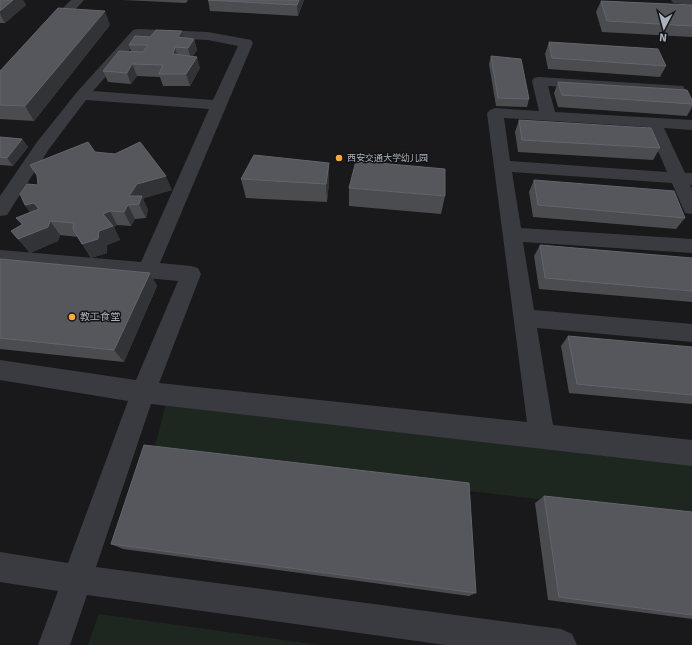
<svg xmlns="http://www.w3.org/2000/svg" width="692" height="645" font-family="Signika,'Noto Sans SC',sans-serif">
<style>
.green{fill:#1e271f}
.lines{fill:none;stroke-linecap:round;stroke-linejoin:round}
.minor{fill:#393b40;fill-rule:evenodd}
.wall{fill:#4a4c50}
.shaded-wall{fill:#323336}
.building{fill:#55575c;stroke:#62656b}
.poi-dot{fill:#fdab2f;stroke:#141416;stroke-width:1.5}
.labels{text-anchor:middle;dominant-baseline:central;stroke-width:3;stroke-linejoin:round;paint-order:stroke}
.far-poi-label{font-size:9px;fill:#aab1bc;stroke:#141416;text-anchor:start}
.poi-label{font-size:10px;fill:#aab1bc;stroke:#141416;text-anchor:start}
</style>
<rect width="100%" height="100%" fill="#19191b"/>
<path class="green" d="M168,395l524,58v64l-539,-63z
M99,614l220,31h-231z"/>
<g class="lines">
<path class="minor" d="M71,0h13l-30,33h-10l-1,-3 1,-3z
M671,0h21v5l-19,-2z
M138,29l70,3 38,7 5,1 2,3 -93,220 31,3 7,2 3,6 -42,109 368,39 -40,-309 3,-3 5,-2 44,3 -7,-30 2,-3 5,-1 144,9 2,3 -2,3 -5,1 -130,-7 7,26 137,8v10l-28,-2 21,45h7v12h-2l2,3v26l-7,-1 -13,-30 -160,-11 9,56 171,11v14l-169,-11 11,68 158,14v18l-155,-14 16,97 139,15v26l-541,-62 -55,163 465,62 11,5 5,11h-132l-358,-50 -17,50h-32l20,-54 -58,-9v-30l68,11 60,-162 -128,-21v-20l136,20 42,-99 -178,-17v-14l141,12 68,-153 -123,-9 -37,49 -42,66 -7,1v-20l37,-54 40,-50 56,-62zM141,37l67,3 30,6 -25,54 -120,-9zM504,118l144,9 19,45 -157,-11z"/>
</g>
<path class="wall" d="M0,0h23l3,5 -21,18h-5z
M123,0h65l-2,3z
M208,0h96l-6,16 -88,-5z
M601,1l91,4v32l-90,-5 -6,-20z
M110,25l-76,96 -34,-2v-48z
M150,37l44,2 3,11 -4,6 7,12 -10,18h-27l-3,-9 -23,-1 -6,8 -23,-2 -5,-11 28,-20 -2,-6z
M549,42l117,24 -6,11 -112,-8 -3,-15z
M491,56l38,43 -2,8 -31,-1 -7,-42z
M558,82l134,18v7l-5,9 -129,-9 -4,-14z
M519,120l141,28 -7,12 -135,-8 -3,-20z
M0,137l22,2 6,8 -15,19 -13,-1z
M95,152l77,38 -28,8 -1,1 5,11 -2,8 -11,1 -4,7 -14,-1 -3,2 6,13 -13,5v8l-16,5 -13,-21 -18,-2 -2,6 -28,12 -19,-22 11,-6 -6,-7 14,-6 -5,-7 13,-20 -1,-9 -7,-11z
M329,163v19l-2,20 -81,-4 -5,-19z
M534,180l151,38 -9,11 -143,-12 -4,-25z
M349,188l96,8 -4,18 -92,-8z
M540,245l152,13v44l-153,-13 -5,-33z
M0,259l150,14 7,13 -33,76 -124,-13z
M568,336l124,11v57l-123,-11 -8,-47z
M544,496l148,16v107l-144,-19 -13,-97z
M111,544l365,49 -7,3 -346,-47z"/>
<path class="shaded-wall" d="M13,0h10l3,5 -21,18 -5,-9v-3z
M299,0h5l-6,16 -1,-11z
M105,11l5,14 -76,96 -9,-15z
M182,31l3,11 -7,-5z
M194,39l3,11 -6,10 -3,-12z
M175,47l3,12 -5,-5z
M197,57l3,11 -10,18 -4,-12z
M132,64l5,12 -6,8 -4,-11z
M22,139l6,8 -15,19 -6,-8z
M329,163v19l-2,20 -1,-18z
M166,176l6,14 -28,8 -1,1 5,11 -2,8 -7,-14 -10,-8 8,-12z
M34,203l10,14 -9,2 -10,-14z
M128,205l7,14 -4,7 -7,-14z
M110,211l7,14 -3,2 6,13 -13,5v8l-16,5 -9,-14 17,-13 4,-17z
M50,221l10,14 -2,6 -28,12 -12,-14z
M150,273l7,13 -33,76 -10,-12z"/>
<path class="building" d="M0,0h13l-13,11z
M208,0h91l-2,5z
M601,1l91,4v21l-85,-5z
M58,8l47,3 -80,95 -25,-1v-34z
M156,30l26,1 -4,6 16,2 -6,9 -13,-1 -2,7 24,3 -11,17h-27l4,-9 -31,-1 -5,9 -24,-2 16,-20 24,1 5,-7h-19l6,-9 15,1z
M549,42l109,7 8,17 -114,-8z
M491,56l30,3 8,40 -31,-1z
M558,82l129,8 5,10v4l-130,-9z
M519,120l132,8 9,20 -138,-8z
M0,137l22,2 -15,19 -7,-1z
M88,142l7,10 20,2 25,-12 26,34 -29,8 -8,12h13l-3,8 -11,1 -4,7 -14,-1 -7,3 10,12 -14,5 -1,8 -16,5 -9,-15 1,-6 -24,-2 -2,6 -30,12 -7,-8 12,-7 -7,-6 23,-9 -5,-6 -9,2 -5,-11 7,-10 11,1 -1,-10 -7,-10z
M254,155l75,8 -3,21 -85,-5z
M356,161l89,8v27l-96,-8z
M534,180l140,11 11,27 -147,-13z
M540,245l152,13v33l-147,-13z
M0,259l150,14 -36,77 -114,-12z
M568,336l124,11v48l-115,-11z
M144,445l325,38 7,110 -365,-49z
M544,496l148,16v103l-133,-18z"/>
<g class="poi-dot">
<circle cx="339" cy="158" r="4"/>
<circle cx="72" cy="317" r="4"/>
</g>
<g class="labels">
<g class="far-poi-label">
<text x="347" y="158">西安交通大学幼儿园</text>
</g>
<g class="poi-label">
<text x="80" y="317">教工食堂</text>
</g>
</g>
<g transform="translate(664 28) rotate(186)" stroke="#141416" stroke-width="3" paint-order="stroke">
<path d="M0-3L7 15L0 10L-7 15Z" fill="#aab1bc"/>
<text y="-6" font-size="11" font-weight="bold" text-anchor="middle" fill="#aab1bc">N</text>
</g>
</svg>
